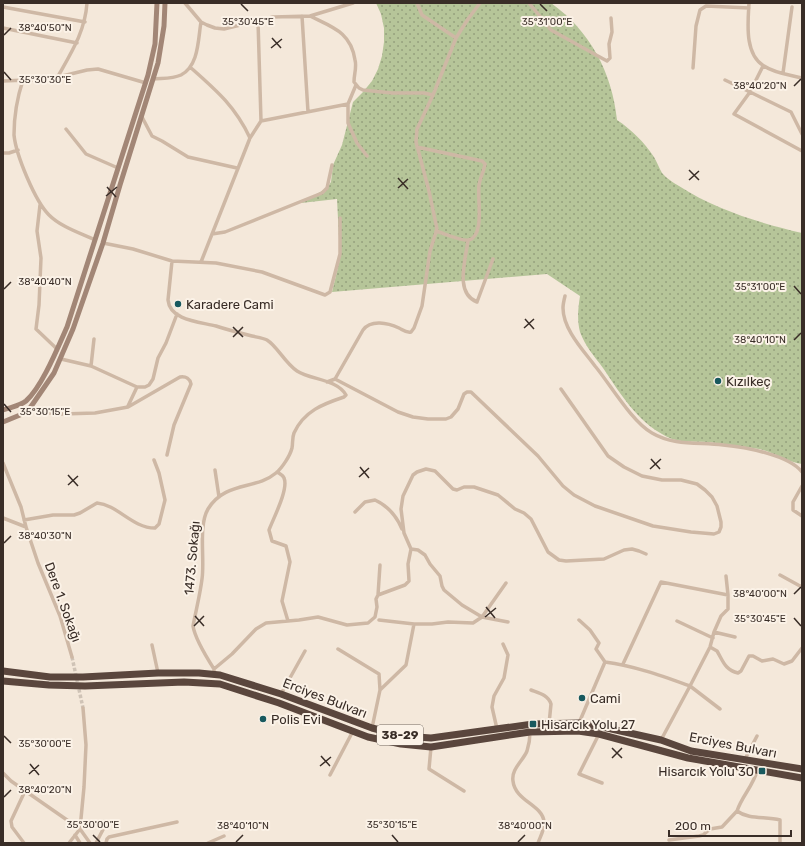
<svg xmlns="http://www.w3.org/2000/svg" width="805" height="846" font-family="Rubik,sans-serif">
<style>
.grass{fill:url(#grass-dots)}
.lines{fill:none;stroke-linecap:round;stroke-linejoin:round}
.street-tunnel{stroke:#cfc3b6;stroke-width:3.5;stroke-dasharray:3.5 2;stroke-linecap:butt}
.street{stroke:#ceb8a5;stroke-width:3.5}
.secondary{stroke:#a28676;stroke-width:5}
.highway{stroke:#5a463d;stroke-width:7}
.ticks{fill:none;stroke:#392d27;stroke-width:1.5}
.poi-dot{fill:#18595e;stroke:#fbf2e7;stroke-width:1.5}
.labels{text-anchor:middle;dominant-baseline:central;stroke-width:4;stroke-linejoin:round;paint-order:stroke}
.shield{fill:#fbf2e7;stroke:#736861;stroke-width:1}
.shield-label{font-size:12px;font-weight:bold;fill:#392d27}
.poi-label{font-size:13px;fill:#392d27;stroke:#fbf2e7;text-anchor:start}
.street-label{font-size:13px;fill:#392d27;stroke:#fbf2e7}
.ticks-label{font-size:10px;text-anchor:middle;fill:#392d27;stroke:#fbf2e7;stroke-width:4;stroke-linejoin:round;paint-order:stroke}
</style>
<defs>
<pattern id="grass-dots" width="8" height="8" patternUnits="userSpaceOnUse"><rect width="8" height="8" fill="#b6c599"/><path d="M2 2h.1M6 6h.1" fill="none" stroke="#95a07d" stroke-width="1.8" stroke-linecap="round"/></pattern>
</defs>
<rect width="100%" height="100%" fill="#f4e8da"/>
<path class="grass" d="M376,3h175c39,28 61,69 66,117 15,10 27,22 37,37 3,5 5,11 8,16 4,5 12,10 17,13 37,24 81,37 123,47v231c-15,-2 -28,-12 -43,-15 -17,-3 -34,-5 -51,-7 -12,-1 -25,1 -36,-3 -33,-14 -50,-43 -69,-71 -8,-11 -18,-22 -23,-36 -3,-12 -2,-23 0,-36l-33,-22 -215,18 8,-33 -3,-60 -36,4 26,-15 4,-6 2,-17 9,-20 11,-43 10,-10 9,-11 6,-12 4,-13 2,-14v-14l-3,-14z"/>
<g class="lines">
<path class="street-tunnel" d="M72,657l11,51"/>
<path class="street" d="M185,3l16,19 6,3 8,3 9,1 49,-12 37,-1 43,-13
M417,3l5,12 34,23
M529,3l22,27 56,31 3,-3 -1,-14 3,-12 -1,-14
M749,3c-1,19 -5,51 15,63 10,7 26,9 38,12
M3,7l82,15
M302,16l6,96
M310,16c22,11 41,16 45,44 2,7 -1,14 -1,22l5,6 4,2 29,3h32l9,2
M3,28l74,15
M190,67c26,23 45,39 60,71
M693,68l3,-42 4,-16 6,-4 43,2
M783,73l9,-66
M57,78c14,-25 28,-46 30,-75
M153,79c9,-1 19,0 28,-4 18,-9 17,-36 20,-53
M23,80c-6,18 -9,36 -9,55 2,20 21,66 35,80 12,12 31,18 46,25
M725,80l25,12 13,-26
M3,81l47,-2 37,-9 11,-1 48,14
M348,104v19l9,20 10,13
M142,117l10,19 10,5 26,16 49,11
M261,121l87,-17 8,-19
M66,129l20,25 32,14
M802,134l-11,-22 -41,-20 -16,22 68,37
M417,147l65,14 3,3c-1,7 -5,14 -6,21 -2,13 6,51 -10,55 -6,2 -26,-7 -33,-9
M3,153h6l9,-3
M40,205l-3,26 4,27 -2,47 -3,24 21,20
M212,234l13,-2 97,-39 5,-5 5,-23
M468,240c-2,19 -14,53 9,62l16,-43
M103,243l30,6 39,12 44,2 46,9 63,23 5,-3 10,-38v-36
M172,261l-4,39c2,21 33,22 48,26 12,4 24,7 36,10 4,1 11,2 15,4 10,6 18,23 30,31 14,9 40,8 49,24l-2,2c-21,7 -40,14 -50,36 -2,5 -1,10 -2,15 -2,8 -10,20 -16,25 -20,17 -51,8 -68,36 -10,17 -3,50 -6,70 -2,16 -6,31 -9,47 2,13 14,32 21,43v2
M201,262l49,-124 11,-17 -3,-100
M565,296c-1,4 -2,8 -2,12 0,21 20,42 32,58 15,18 37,56 57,67 22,13 47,9 71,12 22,2 66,10 79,27
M61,359l30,7 46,21 -9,19
M91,366l3,-27
M335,379l63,33 15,5 15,2h18l5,-2 7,-8 6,-15 3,-2h4l67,64 25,30 11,9 21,11 58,20 38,6 23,2 5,-2 2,-5v-5l-4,-16 -5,-9 -7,-7 -8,-6 -16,-4h-19l-20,-4 -18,-9 -16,-11 -47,-67
M327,382l8,-3 28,-49c8,-11 25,-7 36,-2 4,2 7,5 12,4l3,-4 8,-22 8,-55 7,-22 -8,-38 -13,-49 1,-13 16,-34 23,-57 12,-19 12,-16
M137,387h8l4,-2 4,-6 5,-21 8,-15 11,-29
M30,408l7,4 25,2 33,-1 33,-6 52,-30c6,-1 10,2 11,7l-17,41 -7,30
M3,463l18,44 5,20 12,36 22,53 12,41
M215,470l4,27
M277,472c3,2 6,3 7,6 5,11 -11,41 -15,52l3,11 14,5 4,16 -8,39 6,20
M802,486l-9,16v8l9,6
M355,512l10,-10 10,-2c13,6 22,17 27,29
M3,518l23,9
M24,520l29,-5h21l6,-2 17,-10c21,2 35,25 58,25l4,-4 6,-24 -6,-27 -5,-13
M411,549l7,1 7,5 5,9 10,12 2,10 2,4 18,15 20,12 26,5
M780,575l20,11h2
M378,595l2,-30
M379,620l35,4h18l16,-2 25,1 9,-6 24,-34
M579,620l11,10 9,13 -3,6 9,13
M677,621l36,17
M714,632l21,5
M152,645l6,28
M710,647l7,4c6,10 8,19 21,22l3,-2 8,-15h4l9,5 11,-2 11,5 8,-3 10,-13
M338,649l41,25 1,16 -8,38
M623,664l38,-82 67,13
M214,669l18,-15 24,-25 10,-6 33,-3 19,-3 29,8 21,-2 7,-6 2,-10 -1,-8 2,-4 27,-10 4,-4 -1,-17 3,-15 -7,-16 -3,-24 2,-13 10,-21 4,-3 9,-3 9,2 18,18 4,1 7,-3h10l24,8 17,14 9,4 7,6 17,33 11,8 7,1 38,-2 20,-9 8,-1 7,2 7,3
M380,690l26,-25 8,-41
M531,690c8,3 17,5 20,14l-2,20
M281,694l24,-43
M579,723l26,-61c30,4 57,14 85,24l20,-39 4,-15 7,-16 7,-7v-14l-2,-19
M497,729l-5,-22 2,-11 10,-18 4,-23 -5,-11
M530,732c0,7 -1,13 -3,19 -4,10 -16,18 -14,30 2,20 30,24 31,41 1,7 -4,15 -6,21
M599,734l-20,40 23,9
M661,740l29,-54 30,23
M431,747l-2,22 35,22
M745,759l12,-23
M757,771c-4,15 -15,25 -20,40 12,9 29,5 43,9v23
M3,773l8,8 69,48 10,14
M330,775l23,-44
M75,835l5,8
M669,840l30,-4 4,-1 7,-6 12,-2 15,-16
M24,843l-12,-16 -1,-6 14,-30
M69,843l11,-14 4,-42 2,-42 -3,-37
M96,843l11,-21
M106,843l1,-4 2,-2 68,-15
M208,843l16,-7"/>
<path class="secondary" d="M3,410c8,-3 17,-4 23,-9 16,-14 32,-54 41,-74l81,-252 7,-31 2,-41
M3,422l17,-7 10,-7 24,-35 19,-44 30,-86 17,-58 38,-122 6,-37 1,-23"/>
<path class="highway" d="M3,671l47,6h33l75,-4h41l21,2 61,19 91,34 31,8 28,2 102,-14 46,-1 28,5 54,12 30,11 111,18
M3,681l46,4 36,1 99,-4 36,2 59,19 89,34 33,7 30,3 99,-15 48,-1 21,3 89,24 114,20"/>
</g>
<path class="ticks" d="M241,4l7,7M540,4l7,7M4,35l7,-7M272,38l9,10M271,48l11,-9M4,72l7,8M794,86l7,-7M689,170l10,10M398,178l10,11M689,180l10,-9M107,187l9,10M398,188l10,-9M106,196l11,-9M794,286l7,8M4,289l7,-7M525,319l9,10M233,327l10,10M524,328l10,-9M233,337l10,-10M794,340l7,-7M4,404l7,8M651,459l9,10M360,467l9,11M650,469l11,-10M68,475l10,11M359,477l10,-9M68,485l10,-9M4,543l7,-7M794,594l7,-7M486,607l9,11M195,616l9,10M485,617l11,-9M794,618l7,8M194,626l10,-10M4,736l7,7M612,748l10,10M321,756l9,10M612,758l10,-10M30,764l9,11M320,766l11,-9M29,774l10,-9M4,797l7,-7M93,835l7,7M392,835l6,7M236,842l7,-7M518,842l7,-7"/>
<g class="poi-dot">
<circle cx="178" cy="304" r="4"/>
<circle cx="718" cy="381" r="4"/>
<circle cx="582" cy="698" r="4"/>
<circle cx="263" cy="719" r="4"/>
<rect x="529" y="720" width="8" height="8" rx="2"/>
<rect x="758" y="767" width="8" height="8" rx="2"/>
</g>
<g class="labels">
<rect class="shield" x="377" y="725" width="46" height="20" rx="3"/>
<g class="shield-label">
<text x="400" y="735">38-29</text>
</g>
<g class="poi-label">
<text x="186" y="304">Karadere Cami</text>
<text x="726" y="381">Kızılkeç</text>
<text x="590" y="698">Cami</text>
<text x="271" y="719">Polis Evi</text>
<text x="541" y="724">Hisarcık Yolu 27</text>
<text x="754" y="771" text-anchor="end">Hisarcık Yolu 30</text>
</g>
<g class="street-label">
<text transform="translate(192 558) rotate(-85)">1473. Sokağı</text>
<text transform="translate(63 602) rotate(70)">Dere 1. Sokağı</text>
<text transform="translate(325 698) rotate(21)">Erciyes Bulvarı</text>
<text transform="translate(733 745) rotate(11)">Erciyes Bulvarı</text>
</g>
</g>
<g class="ticks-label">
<text x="248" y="25">35°30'45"E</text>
<text x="547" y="25">35°31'00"E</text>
<text x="45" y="31">38°40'50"N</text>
<text x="45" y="83">35°30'30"E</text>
<text x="760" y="89">38°40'20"N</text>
<text x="45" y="285">38°40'40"N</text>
<text x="760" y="290">35°31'00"E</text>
<text x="760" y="343">38°40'10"N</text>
<text x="45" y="415">35°30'15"E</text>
<text x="45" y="539">38°40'30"N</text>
<text x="760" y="597">38°40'00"N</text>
<text x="760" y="622">35°30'45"E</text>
<text x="45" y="747">35°30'00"E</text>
<text x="45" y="793">38°40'20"N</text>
<text x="93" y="828">35°30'00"E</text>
<text x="392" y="828">35°30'15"E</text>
<text x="243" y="829">38°40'10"N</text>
<text x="525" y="829">38°40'00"N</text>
</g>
<rect width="805" height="846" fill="none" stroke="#392d27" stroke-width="8"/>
<path d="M669 830v6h122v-6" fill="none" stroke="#392d27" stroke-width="2"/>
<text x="675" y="830" font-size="12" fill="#392d27" stroke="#fbf2e7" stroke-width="3" paint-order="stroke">200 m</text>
</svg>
